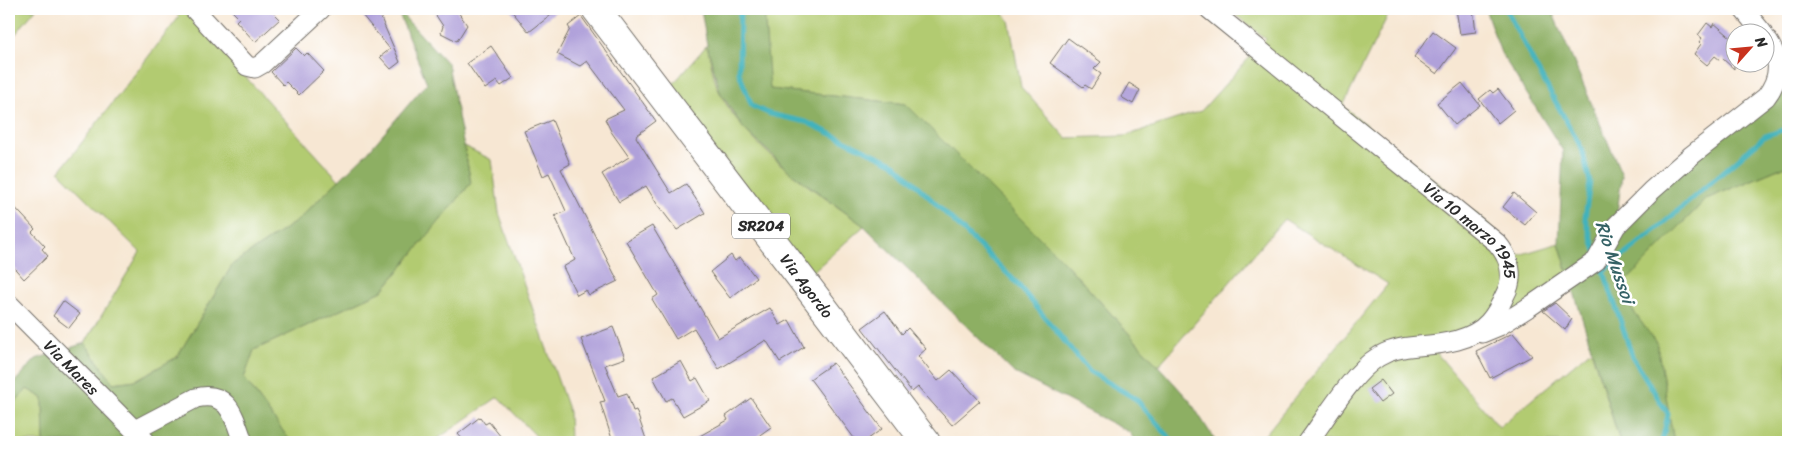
<svg xmlns="http://www.w3.org/2000/svg" width="1797" height="451" font-family="Sriracha,sans-serif">
<style>
.green{fill:#b2cb71;stroke:#6e7b4e}
.forest{fill:#8daf63;stroke:#5c6d47}
.lines{fill:none;stroke-linecap:round;stroke-linejoin:round}
.stream{stroke:#42b2bc;stroke-width:5}
.building{fill:#b0a1da}
.minor-casing{stroke:#726d66;stroke-width:21}
.primary-casing{stroke:#726d66;stroke-width:30}
.minor{stroke:#fff;stroke-width:19}
.primary{stroke:#fff;stroke-width:28}
.labels{text-anchor:middle;dominant-baseline:central;stroke-width:5;stroke-linejoin:round;paint-order:stroke}
.shield{fill:#fff;stroke:#6b6b6b;stroke-width:1}
.shield-label{font-size:15px;font-weight:bold;fill:#2b2b2b}
.street-label{font-size:16px;fill:#2b2b2b;stroke:#fff}
.water-label{font-size:18px;font-style:italic;fill:#346165;stroke:#fff}
</style>
<rect width="100%" height="100%" fill="#fff"/>
<filter id="ink" filterUnits="userSpaceOnUse"><feTurbulence type="fractalNoise" baseFrequency=".02" numOctaves="2"/><feDisplacementMap in="SourceGraphic" scale="10" xChannelSelector="R" yChannelSelector="G"/><feConvolveMatrix kernelMatrix="1 2 1 2 8 2 1 2 1" color-interpolation-filters="sRGB"/></filter>
<filter id="wash" filterUnits="userSpaceOnUse"><feTurbulence type="fractalNoise" baseFrequency=".0096" numOctaves="4" result="noise"/><feDisplacementMap in="SourceGraphic" scale="20" xChannelSelector="R" yChannelSelector="G"/><feGaussianBlur stdDeviation="1.12" result="paint"/><feColorMatrix in="noise" values="0 0 0 0 0 0 0 0 0 0 0 0 0 0 0 0 0 1.4 0 .05"/><feComposite in="paint" operator="in"/></filter>
<g filter="url(#wash)">
<rect width="100%" height="100%" fill="#f7e7d3"/>
<path class="green" d="M9,9h27l-27,33z
M172,9h12l155,171 -42,41 -64,43 -56,93 -41,23 -24,3 -27,-40 55,-91 -81,-80 120,-155z
M764,9h235l10,11 12,67 45,51 59,-2 76,-25 65,-72 -38,-30h163l-48,97 141,114 35,35 40,-12 12,40 -137,67 65,77 92,-77 29,92h-361l129,-158 -104,-65 -126,147 -92,-102 -160,-160 -137,-15z
M707,45c4,15 6,34 13,48 28,56 95,97 144,133l-55,49 -142,-184z
M464,146l28,14 7,53 70,199 1,30h-28l-44,-45 -65,45h-142l-47,-64 10,-28 128,-59 89,-108z
M1788,165v277h-114l-6,-28 -51,-124 89,-91z
M27,389l16,9 1,44h-35v-33z"/>
<path class="forest" d="M397,9l51,55 23,119 -89,108 -128,59 -10,28 47,64h-247l-1,-44 -16,-9 -18,20v-21l27,-29 49,-16 28,40 23,-3 41,-23 56,-93 64,-43 70,-68 60,-70z
M701,9h63l6,80 136,15 160,160 124,137 26,41h-80l-7,-10 -116,-60 -149,-146 -75,-55 -46,-43 -23,-36 -13,-47z
M1485,9h66l71,166 -5,38 171,-141v93l-82,34 -88,91 39,54 17,98h-54l-61,-199 4,-92 -62,-98z"/>
<g class="lines">
<path class="stream" d="M740,9l-1,64 13,33 18,8 36,8 89,42 120,117 74,90 47,28 37,43
M1506,9l29,56 47,84 8,33 -5,36 11,33
M1601,263l32,95 35,56 -6,28
M1603,272l55,-44 107,-92 23,-8"/>
</g>
<g id="blocks">
<path class="building" d="M230,9h40l10,10 -25,23 -19,-21 3,-3z
M357,9h20l23,53 -9,7 -11,-12 10,-8z
M445,9h11l11,16 -10,16 -16,-8 2,-7 -8,-12z
M510,9h49l-30,23z
M1456,9h17l3,23 -16,2z
M581,16l75,105 -19,14 -1,2 35,56 15,-9 19,29 -28,17 -20,-26 -11,-18 -27,16 -17,-28 27,-17 -17,-24 -7,-14 19,-9 -37,-49 -7,5 -23,-12 13,-25 -2,-3z
M1707,23l5,4 2,-4 20,17v29l-12,-11 -2,2 -5,-4 -8,9 -13,-11 7,-10 -2,-2 3,-4 -4,-3z
M1433,31l23,17 -19,26 -23,-17z
M1068,38l33,24 -7,7 7,5 -10,15 -6,-4 -2,2 -33,-24z
M491,46l22,32 -12,8 -4,-5 -12,8 -18,-26z
M296,48l8,8 3,-3 17,18 -25,24 -13,-13 -3,3 -12,-13z
M1129,83l11,7 -7,14 -12,-7z
M1462,83l18,22 -25,20 -18,-22z
M1498,89l16,21 -16,13 -19,-24 11,-9 3,3z
M552,120l18,44 -9,5 57,112 -29,14 -3,-5 -9,5 -14,-28 12,-7 -20,-44 11,-5 -17,-38 -6,3 -19,-45z
M1514,193l22,19 -11,13 -22,-18z
M9,201l26,28 -3,3 13,14 -3,3 6,7 -24,23 -15,-17z
M652,226l66,112 52,-30 10,17 9,-5 15,27 -24,15 -14,-22 -47,29 -25,-41 -18,11 -24,-40 6,-4 -32,-54z
M731,255l4,6 5,-4 16,21 -26,20 -20,-26z
M63,301l17,13 -11,14 -16,-12z
M1555,303l17,16 -7,11 -22,-19z
M885,311l17,23 6,-6 18,21 -8,7 20,25 13,-11 29,31 -28,24 -34,-38 -6,5 -50,-64z
M613,327l12,31 -20,7 13,31 9,-3 6,18 3,-1 10,29 -10,3h-23l-13,-40 5,-1 -24,-62z
M1513,333l19,23 -42,22 -14,-27z
M681,361l11,20 5,-3 13,23 -27,15 -11,-18 -6,3 -13,-24z
M833,363l49,66 -18,13h-7l-47,-63z
M1381,380l11,14 -12,9 -11,-14z
M751,398l20,29 -21,15h-61l39,-22 -2,-4z
M480,417l5,7 4,-2 16,20h-40l-7,-8z"/>
</g>
</g>
<g filter="url(#ink)">
<use href="#blocks" fill-opacity="0" stroke="#726d66" stroke-width="1"/>
<g class="lines">
<g class="minor-casing">
<g id="minor">
<path d="M194,9l53,57 8,2 7,-4 59,-55"/>
<path id="s1" d="M1209,9l288,234c13,15 18,34 8,52 -4,9 -9,19 -16,27 -17,19 -46,22 -71,24 -14,1 -28,3 -40,11 -25,15 -52,61 -70,85"/>
<path d="M1743,9l19,23"/>
<path id="s2" d="M9,304l137,138"/>
<path d="M1482,333l17,-7 30,-19 67,-46 20,-35 35,-35 41,-36 74,-58c16,-21 15,-40 -2,-61"/>
<path d="M135,430l61,-32c33,-8 38,19 47,44"/>
</g>
</g>
<g class="primary-casing">
<g id="primary">
<path id="s3" d="M596,9l330,433"/>
</g>
</g>
<use href="#minor" class="minor"/>
<use href="#primary" class="primary"/>
</g>
</g>
<g class="labels">
<rect class="shield" x="732" y="213.5" width="58" height="25" rx="4"/>
<g class="shield-label">
<text x="761" y="226">SR204</text>
</g>
<g class="street-label">
<text stroke="none"><textPath href="#s1" startOffset="345">Via 10 marzo 1945</textPath></text>
<text stroke="none"><textPath href="#s3" startOffset="348">Via Agordo</textPath></text>
<text stroke="none"><textPath href="#s2" startOffset="89">Via Mares</textPath></text>
</g>
<g class="water-label">
<text transform="translate(1615 262) rotate(71)">Rio Mussoi</text>
</g>
</g>
<rect width="1797" height="451" fill="none" stroke="#fff" stroke-width="30"/>
<g transform="translate(1750 48) rotate(63)"><circle r="24" fill="#ffffff" stroke="#aaaaaa"/>
<path d="M0-4L9 19L0 12L-9 19Z" fill="#c8321e"/>
<text y="-8" font-size="14" font-weight="bold" text-anchor="middle" fill="#2b2b2b">N</text>
</g>
</svg>
